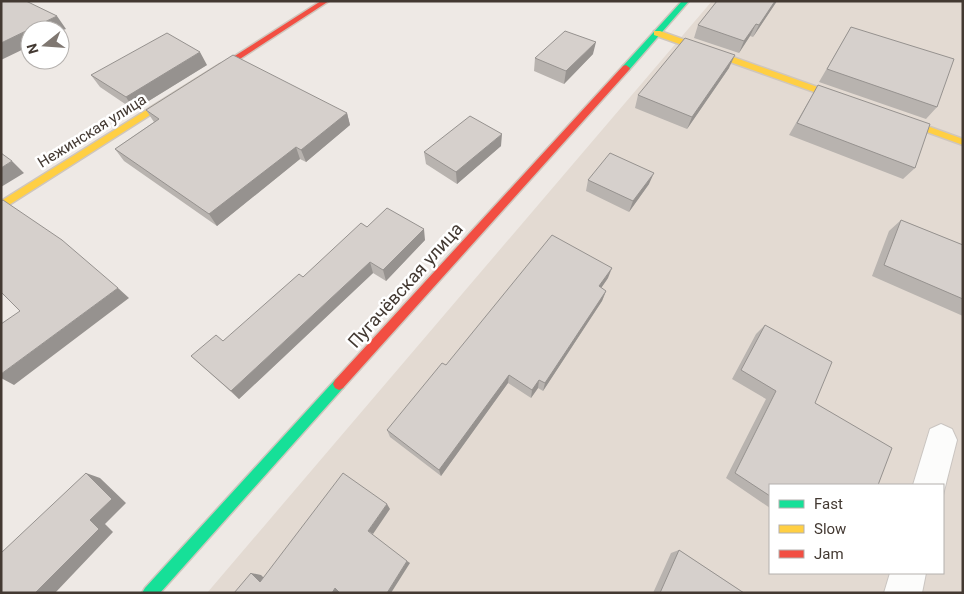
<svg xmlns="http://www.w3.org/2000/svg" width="964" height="594" font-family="Roboto,sans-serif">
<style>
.residential{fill:#e3dad2;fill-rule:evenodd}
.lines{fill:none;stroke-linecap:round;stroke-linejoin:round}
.street-casing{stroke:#cac5c1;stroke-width:2}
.fast-casing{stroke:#cfc6bd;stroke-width:3}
.slow-casing{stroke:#cfc6bd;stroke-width:3}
.jam-casing{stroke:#cfc6bd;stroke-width:3}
.street{fill:#fcfcfb;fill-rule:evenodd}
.fast{fill:#16e098;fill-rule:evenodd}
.slow{fill:#ffcf43;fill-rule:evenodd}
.jam{fill:#f24e42;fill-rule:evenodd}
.wall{fill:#b8b3af}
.shaded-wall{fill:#96928f}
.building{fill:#d6d0cc;stroke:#96928f}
.labels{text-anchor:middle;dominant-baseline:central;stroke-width:5;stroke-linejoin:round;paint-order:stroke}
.far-street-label{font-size:15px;fill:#433932;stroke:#fff}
.street-label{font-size:18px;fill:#433932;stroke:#fff}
</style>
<rect width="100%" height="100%" fill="#eee9e5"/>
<path class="residential" d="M712,1h251v592h-756zM770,485h173v88h-173z"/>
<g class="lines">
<g class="street-casing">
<path id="street" d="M941,424l11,5 5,11 -14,55v-10h-30l17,-56z
M890,573h36l-4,20h-38z"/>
</g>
<g class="fast-casing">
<path id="fast" d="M682,1h7l-60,69h-6v-4z
M339,378l4,2 2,4 -2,4 -183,205h-18l3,-5 190,-208z"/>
</g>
<g class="slow-casing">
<path id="slow" d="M654,31h6l194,69 1,2 -1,2h-6l-194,-69z
M220,64h3l4,2 -226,144v-9z
M894,114l69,25v6l-72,-26v-4z"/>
</g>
<g class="jam-casing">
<path id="jam" d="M321,1h8l-103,67h-3l-4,-2z
M626,65l4,3 -1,2 -286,318 -4,2 -4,-2 -2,-4 2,-4 288,-314z"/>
</g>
<use href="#street" class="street"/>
<use href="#fast" class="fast"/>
<use href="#slow" class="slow"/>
<use href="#jam" class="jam"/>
</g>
<path class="wall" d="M717,1h60l-24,36 -3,-1 -11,17 -45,-15 4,-13z
M851,27l86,80 -11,12 -107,-37z
M593,54l-29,30 -30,-13 1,-13z
M207,65l-73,45 -34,-23 -9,-12z
M729,68l-42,61 -52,-21 3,-13z
M818,85l97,83 -12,11 -114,-44z
M146,110l201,3 3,12 -44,37 -6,-3 -83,67 -93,-65 -9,-12 39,-27z
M501,146l-44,38 -31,-20 -2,-12z
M588,180l61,4 -20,28 -43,-21z
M901,220l62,25v71l-91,-40 17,-45z
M367,227l58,13 -39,41 -13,-8 -134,126 -48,-43 32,-15z
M608,278l-7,10 5,3 -4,10 -59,90 -5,-3 -7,10 -23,-15 -67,93 -51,-39 -3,-7 59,-65z
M765,325l50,78 -45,82v23l-44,-30 40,-79 -34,-20 24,-45z
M679,550l65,43h-91l18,-40z"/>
<path class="shaded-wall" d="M775,1h2l-24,36 6,-12z
M57,16l9,13 -6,2v-1h-30v16l-29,14v-17z
M756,24l-6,12 -11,17 5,-12z
M596,42l-3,12 -29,30 2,-13z
M200,52l7,13 -73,45 -8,-13z
M735,55l-6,13 -42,61 5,-12z
M347,113l3,12 -44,37 -5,-12z
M502,134l-1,12 -44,38 -1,-12z
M296,147l4,12 -83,67 -8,-12z
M12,161l12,12 -23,14v-19z
M654,173l-5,11 -20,28 4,-11z
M424,229l1,11 -39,41 -3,-11z
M370,262l3,11 -134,126 -8,-8z
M612,268l-4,10 -13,19 4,-11z
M118,288l11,10 -115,87 -13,-7v-4z
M606,291l-4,10 -59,90 2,-8z
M509,375l-1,8 -67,93 -2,-6z
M539,380l-1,8 -7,10 1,-8z
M86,473l14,5 26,25 -21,21 8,8 -58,61h-20l55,-73z
M387,504l3,5 -17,25 -5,-3z
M407,561l3,2 -19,30h-4z
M251,573l10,2 8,8 -9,-1z
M335,588l6,2 -2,3h-7z"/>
<path class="building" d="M1,1h25l31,15 -56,27z
M717,1h58l-16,24 -3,-1 -12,17 -46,-16z
M851,27l103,32 -17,48 -110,-38z
M565,31l31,11 -30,29 -31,-13z
M167,33l33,19 -74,45 -35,-22z
M685,38l50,17 -43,62 -54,-22z
M233,55l114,58 -46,37 -5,-3 -87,67 -94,-65 44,-30 -13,-9z
M818,85l112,39 -15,44 -118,-45z
M470,116l32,18 -46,38 -32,-20z
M1,153l11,8 -11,7z
M610,153l44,20 -21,28 -45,-21z
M3,200l59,40 56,48 -117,86v-50l19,-13 -19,-19v-91z
M387,208l37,21 -41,41 -13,-8 -139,129 -40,-35 25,-21 7,6 76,-67 4,3 58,-54 6,4z
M901,220l62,25v54l-79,-34z
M552,235l60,33 -13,18 7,5 -61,92 -6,-3 -7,10 -23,-15 -70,95 -52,-40 55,-67 4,2z
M765,325l67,37 -17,41 77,45 -14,37h-108v11l-35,-23 41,-82 -35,-21z
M86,473l26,26 -22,21 9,9 -64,64h-34v-40z
M343,473l44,31 -19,27 39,30 -20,32h-47l-5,-5 -3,5h-98l17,-20 9,9z
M679,550l65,43h-84z"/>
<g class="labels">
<g class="far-street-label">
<text transform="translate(92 131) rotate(-32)">Нежинская улица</text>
</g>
<g class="street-label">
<text transform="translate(405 285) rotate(-48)">Пугачёвская улица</text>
</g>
</g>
<rect width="964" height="594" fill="none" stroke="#433932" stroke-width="5"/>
<rect x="769" y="484" width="175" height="90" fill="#ffffff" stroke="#b4b0ad"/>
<rect x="779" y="500" width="25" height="8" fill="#16e098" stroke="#b4b0ad"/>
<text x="814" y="509" font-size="15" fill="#433932">Fast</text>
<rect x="779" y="525" width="25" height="8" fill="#ffcf43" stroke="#b4b0ad"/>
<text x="814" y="534" font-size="15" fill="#433932">Slow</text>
<rect x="779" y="550" width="25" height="8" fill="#f24e42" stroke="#b4b0ad"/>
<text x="814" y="559" font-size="15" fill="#433932">Jam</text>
<g transform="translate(45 45) rotate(253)"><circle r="24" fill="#ffffff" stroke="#b4b0ad"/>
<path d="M0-4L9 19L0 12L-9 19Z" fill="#7f7771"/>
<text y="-8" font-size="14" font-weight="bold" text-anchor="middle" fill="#433932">N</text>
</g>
</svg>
